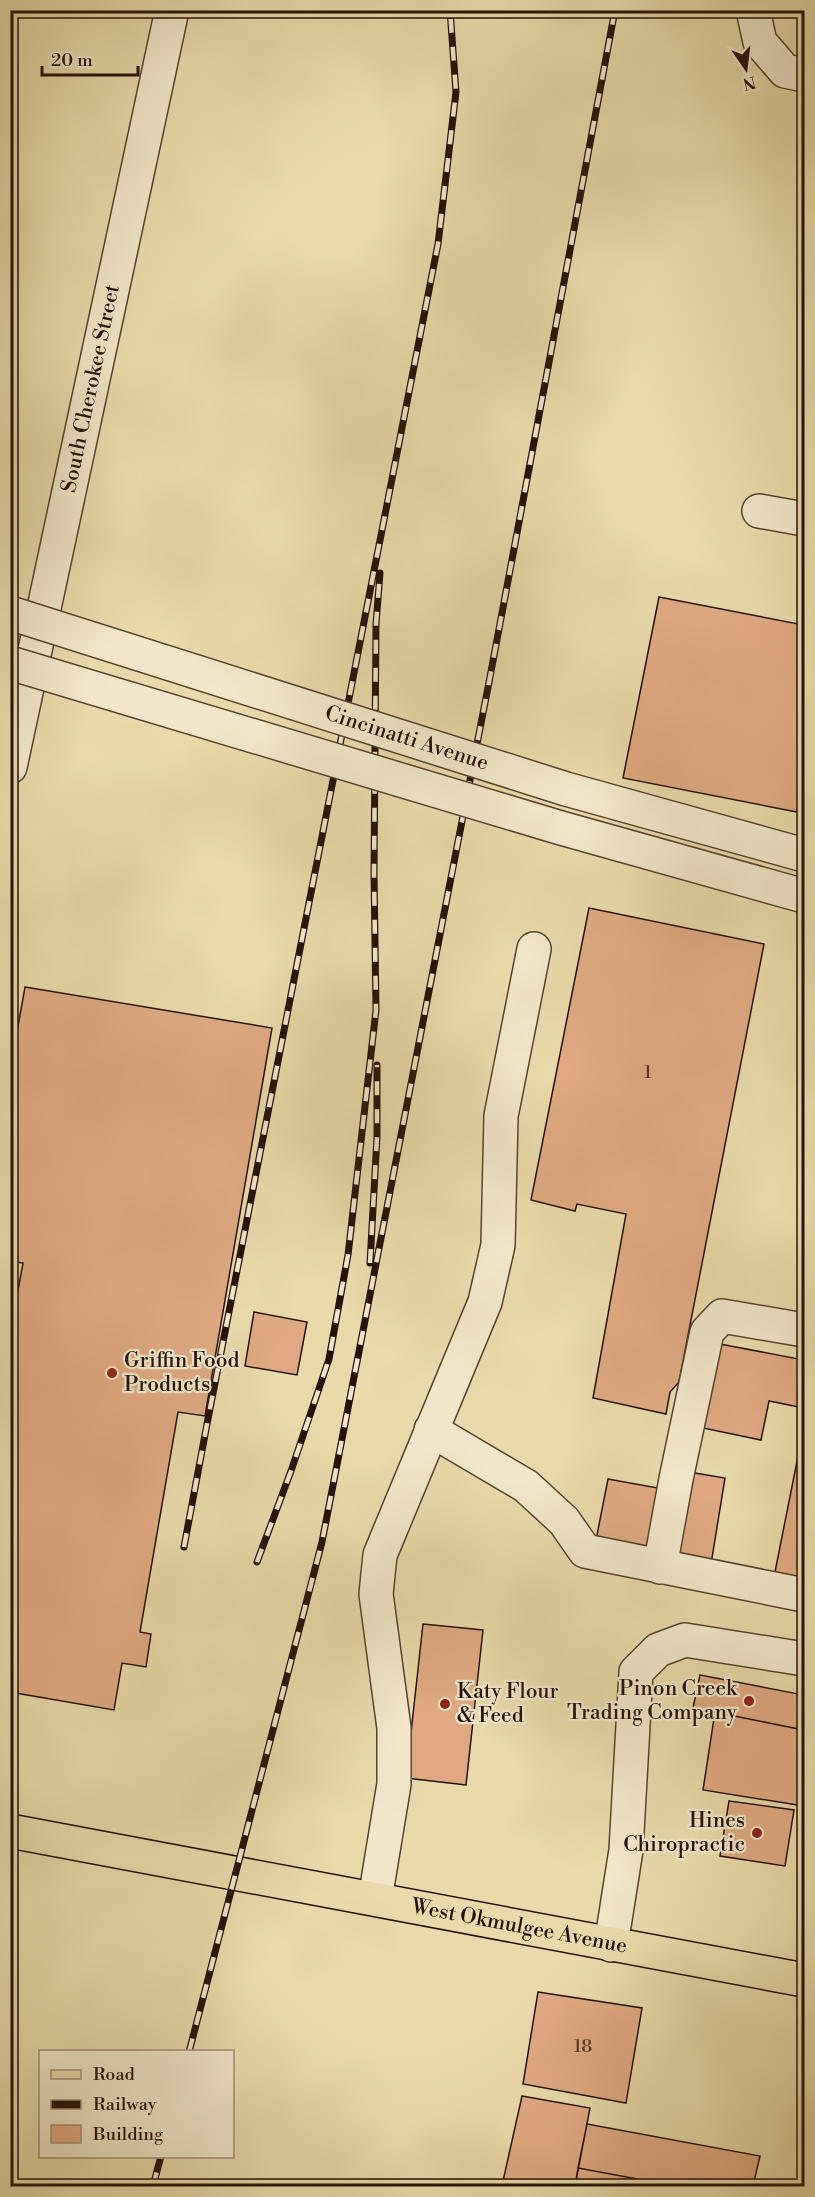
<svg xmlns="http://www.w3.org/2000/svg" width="815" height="2197" font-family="'Libre Bodoni',serif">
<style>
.building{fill:#dfaa83;stroke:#261107;stroke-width:1.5}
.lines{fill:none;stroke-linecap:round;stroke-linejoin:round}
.minor-casing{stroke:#574330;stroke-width:36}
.major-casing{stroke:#261107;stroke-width:36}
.minor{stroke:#f1e7c8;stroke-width:33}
.major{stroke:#e9daab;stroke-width:33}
.rail-casing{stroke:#261107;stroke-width:7}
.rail{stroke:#f1e7c8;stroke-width:4.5;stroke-dasharray:14;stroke-linecap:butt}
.minor-bridge-casing{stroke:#574330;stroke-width:36;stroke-linecap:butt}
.minor-bridge{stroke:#f1e7c8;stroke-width:33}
.poi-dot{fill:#8f2418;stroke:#f1e7c8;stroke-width:2}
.labels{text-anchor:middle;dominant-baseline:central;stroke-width:4.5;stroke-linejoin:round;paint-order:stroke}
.number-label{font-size:18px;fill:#543726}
.street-label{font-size:21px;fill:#261107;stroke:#f1e7c8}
.poi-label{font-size:21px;fill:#261107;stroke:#f1e7c8;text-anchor:start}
</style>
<rect width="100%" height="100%" fill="#e9daab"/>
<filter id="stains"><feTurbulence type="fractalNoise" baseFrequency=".00333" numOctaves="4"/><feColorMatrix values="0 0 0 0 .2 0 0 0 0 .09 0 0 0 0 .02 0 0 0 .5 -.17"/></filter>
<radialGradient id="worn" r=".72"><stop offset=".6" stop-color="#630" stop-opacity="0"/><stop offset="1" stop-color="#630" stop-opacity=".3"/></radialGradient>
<path class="building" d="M659,597l145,28v146l-7,41 -174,-34z
M589,908l175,36 -85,438 -9,10 -4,22 -73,-16 33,-184 -49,-10 -2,7 -44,-11z
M25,987l247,41 -67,388 -27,-4 -38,220 11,2 -5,33 -24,-4 -8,47 -104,-18v-358l13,-71 -13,-2v-190z
M254,1312l53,10 -10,53 -52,-9z
M720,1344l84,16v48l-35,-7 -8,39 -58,-12z
M804,1426v152l-29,-6z
M689,1472l36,6 -14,86 -36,-6z
M608,1479l50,9 -11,61 -51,-9z
M423,1624l60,6 -17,155 -60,-7z
M700,1675l104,20v35l-111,-22z
M715,1712l89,18v76l-101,-16z
M729,1801l65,9 -9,56 -65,-10z
M538,1992l104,16 -16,95 -103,-19z
M522,2096l68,12 -15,78h-55l-13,-2 -4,-3z
M587,2124l173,32 -7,30h-78l-97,-18z
M578,2168l97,18h-100z"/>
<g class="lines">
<g class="minor-casing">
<g id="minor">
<path d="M753,10l7,32 25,29 19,4"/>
<path d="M759,511l45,8"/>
<path id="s1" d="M10,767l162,-757"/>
<path d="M431,1430l95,56 38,35 21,30 219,44"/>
<path d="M660,1567l16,-88 31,-147 15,-16 82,14"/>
<path d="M375,1899l19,-115v-56l-18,-134 4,-39 105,-253 13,-57 3,-129 33,-167"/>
<path d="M611,1945l15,-95 10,-178 22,-22 27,-10 119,19"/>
</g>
</g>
<g class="major-casing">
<g id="major">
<path id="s2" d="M10,1831l794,149"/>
</g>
</g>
<use href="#minor" class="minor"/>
<use href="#major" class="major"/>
<g class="rail-casing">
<path id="rail" d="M370,1263l7,-126v-72
M184,1547l23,-123 231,-1180 18,-152 -6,-82
M257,1562l34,-91 38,-112 19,-104 28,-245 -2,-136 2,-250 4,-51
M189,2052l133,-510 168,-865 125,-667
M153,2186l8,-30"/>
</g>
<use href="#rail" class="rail"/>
<g class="minor-bridge-casing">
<g id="minor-bridge">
<path id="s3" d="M10,613l556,176 238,66"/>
<path d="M10,663l551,165 243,68"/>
</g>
</g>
<use href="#minor-bridge" class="minor-bridge"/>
</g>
<g class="poi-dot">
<circle cx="112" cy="1373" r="6"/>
<circle cx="749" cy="1701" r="6"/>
<circle cx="445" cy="1704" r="6"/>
<circle cx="757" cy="1833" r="6"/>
</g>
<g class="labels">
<g class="number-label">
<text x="648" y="1072">1</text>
<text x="583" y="2046">18</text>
</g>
<g class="street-label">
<text stroke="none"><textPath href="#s1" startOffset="387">South Cherokee Street</textPath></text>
<text stroke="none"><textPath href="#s3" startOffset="416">Cincinatti Avenue</textPath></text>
<text stroke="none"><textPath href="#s2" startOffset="518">West Okmulgee Avenue</textPath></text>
</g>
<g class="poi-label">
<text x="124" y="1361">Griffin Food<tspan x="124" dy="24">Products</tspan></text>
<text x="737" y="1689" text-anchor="end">Pinon Creek<tspan x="737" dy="24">Trading Company</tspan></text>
<text x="457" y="1692">Katy Flour<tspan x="457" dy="24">&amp; Feed</tspan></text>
<text x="745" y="1821" text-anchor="end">Hines<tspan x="745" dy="24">Chiropractic</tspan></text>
</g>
</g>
<rect width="815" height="2197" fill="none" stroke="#e9daab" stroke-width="36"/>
<rect x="12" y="12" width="791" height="2173" fill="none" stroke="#261107" stroke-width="3"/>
<rect x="18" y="18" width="779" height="2161" fill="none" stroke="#261107" stroke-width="1.5"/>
<rect x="39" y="2050" width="195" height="108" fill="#f1e7c8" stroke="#a0917b" stroke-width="1.5"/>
<rect x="51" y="2070" width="30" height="9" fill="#e9daab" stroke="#a0917b" stroke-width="1.5"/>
<text x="93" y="2080" font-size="18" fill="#261107">Road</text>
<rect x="51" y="2100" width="30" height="9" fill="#261107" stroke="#a0917b" stroke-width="1.5"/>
<text x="93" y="2110" font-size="18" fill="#261107">Railway</text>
<rect x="51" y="2125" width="30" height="18" fill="#dfaa83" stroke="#a0917b" stroke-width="1.5"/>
<text x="93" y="2140" font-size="18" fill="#261107">Building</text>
<g transform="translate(746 69) rotate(166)" stroke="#f1e7c8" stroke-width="4.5" paint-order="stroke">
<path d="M0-4.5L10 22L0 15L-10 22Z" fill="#261107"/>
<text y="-9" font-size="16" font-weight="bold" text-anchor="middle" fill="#261107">N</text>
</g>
<path d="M42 66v9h96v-9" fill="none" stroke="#261107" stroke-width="3"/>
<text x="51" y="66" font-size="18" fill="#261107" stroke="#f1e7c8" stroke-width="4.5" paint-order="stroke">20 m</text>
<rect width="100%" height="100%" filter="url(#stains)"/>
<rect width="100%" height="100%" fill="url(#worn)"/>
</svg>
